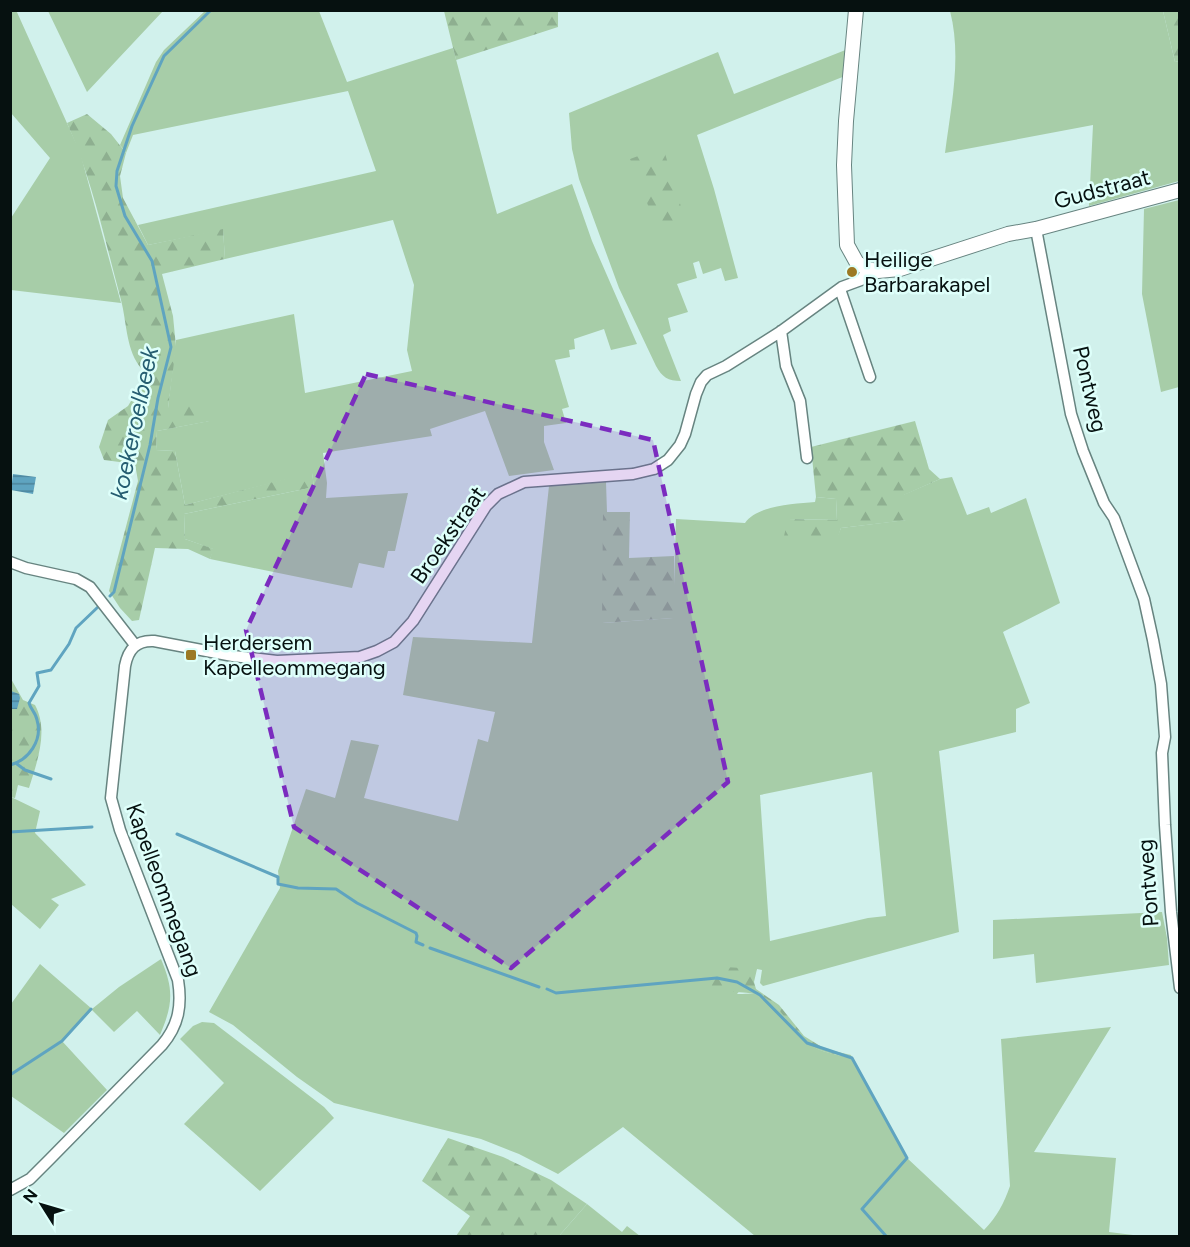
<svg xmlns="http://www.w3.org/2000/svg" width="1190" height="1247" font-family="Figtree,sans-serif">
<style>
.grass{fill:#a7cda8;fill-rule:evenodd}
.forest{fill:url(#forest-firs)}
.water{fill:url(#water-rules)}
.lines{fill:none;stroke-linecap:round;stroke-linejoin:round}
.stream{stroke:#5fa4c0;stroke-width:3}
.street-casing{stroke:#678480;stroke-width:13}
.secondary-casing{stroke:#678480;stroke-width:16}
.street{stroke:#fff;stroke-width:10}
.secondary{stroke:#fff;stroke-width:14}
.marked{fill:#7b2cbf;fill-opacity:0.2;stroke:#7b2cbf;stroke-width:4.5;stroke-dasharray:12 8;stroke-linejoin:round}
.poi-dot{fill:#9c7924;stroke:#defffa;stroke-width:2}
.labels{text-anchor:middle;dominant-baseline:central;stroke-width:5;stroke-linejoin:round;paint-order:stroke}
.street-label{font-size:22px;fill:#061110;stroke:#defffa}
.poi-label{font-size:22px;fill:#061110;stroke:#defffa;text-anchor:start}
.water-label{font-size:24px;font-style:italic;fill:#255d71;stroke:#defffa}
</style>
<defs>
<pattern id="forest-firs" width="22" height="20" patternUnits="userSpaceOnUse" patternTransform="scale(1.5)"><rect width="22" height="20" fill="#a7cda8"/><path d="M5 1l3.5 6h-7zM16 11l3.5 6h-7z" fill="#8eaf90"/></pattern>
<pattern id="water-rules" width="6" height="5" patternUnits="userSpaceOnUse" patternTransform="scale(1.5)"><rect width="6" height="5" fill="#5fa4c0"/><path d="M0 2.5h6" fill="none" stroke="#4c849b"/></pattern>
</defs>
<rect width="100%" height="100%" fill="#d1f1ec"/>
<path class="grass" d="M16,10l64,142 41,151 -110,-13v-72l39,-60 -39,-45v-102z
M48,11h115l-76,81z
M205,11h114l28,71 106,-34 44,166 75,-30 20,57 45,103 -26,6 -7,-21 -30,10 1,10 -6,1 1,7 -15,3 14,47 -7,2 4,14 -22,3v16l10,28 -45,6 -24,-65 -55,18 2,7 -109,17 4,30 -1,15 82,-5 -13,58h-7l-4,17 -25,-5 -7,25 -142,-29 3,-10 -28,-10 -1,-25 130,-27 -2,-14 -127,32 -10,-54 -19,-1 1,-19 52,-10 -41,-13 8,-68 118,-26 11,79 107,-22 -5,-21 7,-65 -21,-65 -168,39 -2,-29 -75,15 -10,-20 238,-54 -28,-80 -215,44 -7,18 -6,-8 36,-83 8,-12z
M950,11h213l12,51 4,-1v120l-90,25 4,-81 -148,28c6,-47 17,-96 5,-142z
M848,49l-3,27 -148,59 17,54 24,89 -13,3 -4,-13 -18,6 -4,-13 -6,2 4,15 -20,6 11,28 -20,6 3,13 -8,4 18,46c-13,0 -19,-4 -25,-15l-37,-78 -40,-109 -7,-30 -3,-36 149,-61 16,42z
M1179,200v187l-18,5 -19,-98 2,-85z
M952,477l15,38 22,-8 2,6 35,-15 34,105 -57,29 27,71 -14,6v23l-77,19 20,181 -196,54 -3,-3 2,-13 -5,-1 -20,25c7,0 17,-1 24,1 22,9 27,36 46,48 12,9 31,12 45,15l55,100 77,72c13,-13 20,-27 26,-44l-9,-147 110,-12 -77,125 82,6 -7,74 32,4h-386l-132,-109 -65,47 -39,-20 -38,-15 -147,-36 -37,-26 -64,-52 -24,-13 71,-124 -2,-17 28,-82 29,9 16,-58 28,5 -15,53 94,23 20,-82 10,3 7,-30 -92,-17 10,-58 119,6 17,-157 57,-4 1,30h-4v111l70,-5 3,-99 69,4c13,-18 49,-19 70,-21l1,-5 20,2 1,21 -49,-1 1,21h47l5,-12 65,-8 -3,-25 37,-16zM872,772l14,144 -18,2 -98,23 -10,-146z
M11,797l29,14 -5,22 51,52 -35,14 8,6 -19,24 -29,-25z
M1162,912l5,26 2,27 -133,18 -2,-29 -41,5v-39z
M161,959c13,31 12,45 -1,76l-23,-24 -23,21 -22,-22 -30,31 45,49 -43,43 -53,-37v-92l29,-40 52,45 27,-22z
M202,1022l12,1 110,84 10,11 -74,73 -76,-67 40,-41 -44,-44 13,-13z
M587,1204l35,28 5,-6 13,10h-81z"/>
<path class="forest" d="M444,11h114v16l-102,33z
M1163,11h16v50l-4,1z
M87,114l24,20 15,19 -6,23 3,22 25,47 75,-16 2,30 -63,15 11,42 3,31 -8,61 40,-6 2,19 -53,10 -1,19 19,1 10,54 127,-33 2,15 -130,27 1,25 29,10 -4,10 -22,-10 -33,-1 -16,72 -7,1 -12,-13 -11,-17 29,-110 -3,-17 -31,-4 -5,-13 9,-27 20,-14 15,-25 -1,-12c-16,-17 -15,-46 -21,-69 -16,-59 -29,-121 -54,-177z
M663,147l22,73 -27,11 -28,-72z
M915,421l14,48 11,10 -36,16 4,25 -67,8 -4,12h-48l-5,-4 4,-17 49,1 -1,-21 -20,-2 -5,-50z
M603,512h27l-1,46 45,-2v62l-72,5z
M10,677l13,23 12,5c14,26 2,57 -6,83l-11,-3 -3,13 -5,-1z
M725,967l32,2 -3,13 2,7 23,16 25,31 21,13 26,6 1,3c-14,-3 -32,-6 -45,-14 -19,-12 -25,-43 -49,-49 -13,-4 -37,-3 -51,-4l-9,-11 10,-9z
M448,1138l55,19 48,23 36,24 -28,32h-103l14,-20 -48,-35z"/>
<path class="water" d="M13,474l23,3 -3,17 -22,-4z
M11,691l8,3 1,4 -3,11h-6z"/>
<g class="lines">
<path class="stream" d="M110,596l4,-4 36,-147 8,-47 13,-51 -19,-86 -27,-45 -9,-30 1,-15 15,-45 32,-70 47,-46
M17,764l8,6 26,9
M10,765c19,-5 33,-25 27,-45 -1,-7 -6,-10 -8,-17l10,-17 -2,-13 14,-3 18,-26 7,-16 23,-22
M10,832l82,-5
M177,834l101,43v7l20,4 38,1 21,14 59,30 1,3 -1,6 7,3
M430,948l109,39
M547,989l9,4 161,-15 20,4 23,13 47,48 45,15 55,100 -45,51 24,27
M10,1075l52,-34 29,-32"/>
<g class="street-casing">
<path id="street" d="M1036,229l35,185 12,37 21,52 10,15 30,81 9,41 8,44 4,53 -3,16 3,72 6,87 9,76
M840,289l30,88
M781,331l5,35 14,35 7,57
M10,562l16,6 50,11 14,8 45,58
M10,1190l20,-11 20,-20 112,-114c17,-20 20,-40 16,-65l-58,-150 -9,-32 14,-132c3,-16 11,-26 29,-25l79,15 44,5 83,-4 17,-6 17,-9 19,-21 73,-115 12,-12 26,-12 109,-8 21,-5 14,-9 12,-15 5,-11 11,-40 5,-12 6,-7 19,-9 54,-34 62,-45 19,-7 7,-11"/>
</g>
<g class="secondary-casing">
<path id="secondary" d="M856,10l-10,111 -2,44 3,80 10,18 11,6 10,2 22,-2 108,-35 28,-5 144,-39"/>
</g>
<use href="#street" class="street"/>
<use href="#secondary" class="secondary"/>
</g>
<path class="marked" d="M366,374l287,66 75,342 -217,186 -217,-141 -48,-197z"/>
<g class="poi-dot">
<circle cx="852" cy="272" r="6"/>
<rect x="185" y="649" width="12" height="12" rx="3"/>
</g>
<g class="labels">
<g class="street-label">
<text transform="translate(1102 189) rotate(-15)">Gudstraat</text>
<text transform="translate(1090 389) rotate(77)">Pontweg</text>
<text transform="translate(448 535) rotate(-55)">Broekstraat</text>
<text transform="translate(1148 883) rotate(-94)">Pontweg</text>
<text transform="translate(164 890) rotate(70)">Kapelleommegang</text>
</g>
<g class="poi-label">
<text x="864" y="259">Heilige<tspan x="864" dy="25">Barbarakapel</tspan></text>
<text x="203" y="642">Herdersem<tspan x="203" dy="25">Kapelleommegang</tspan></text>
</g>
<g class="water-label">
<text transform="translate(134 423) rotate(-78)">koekeroelbeek</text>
</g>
</g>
<rect width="1190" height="1247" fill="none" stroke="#061110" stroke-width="24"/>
<g transform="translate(42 1205) rotate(307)" stroke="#defffa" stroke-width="4.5" paint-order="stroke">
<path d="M0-4.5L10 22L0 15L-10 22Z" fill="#061110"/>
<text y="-9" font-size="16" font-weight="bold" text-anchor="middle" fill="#061110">N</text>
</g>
</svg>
